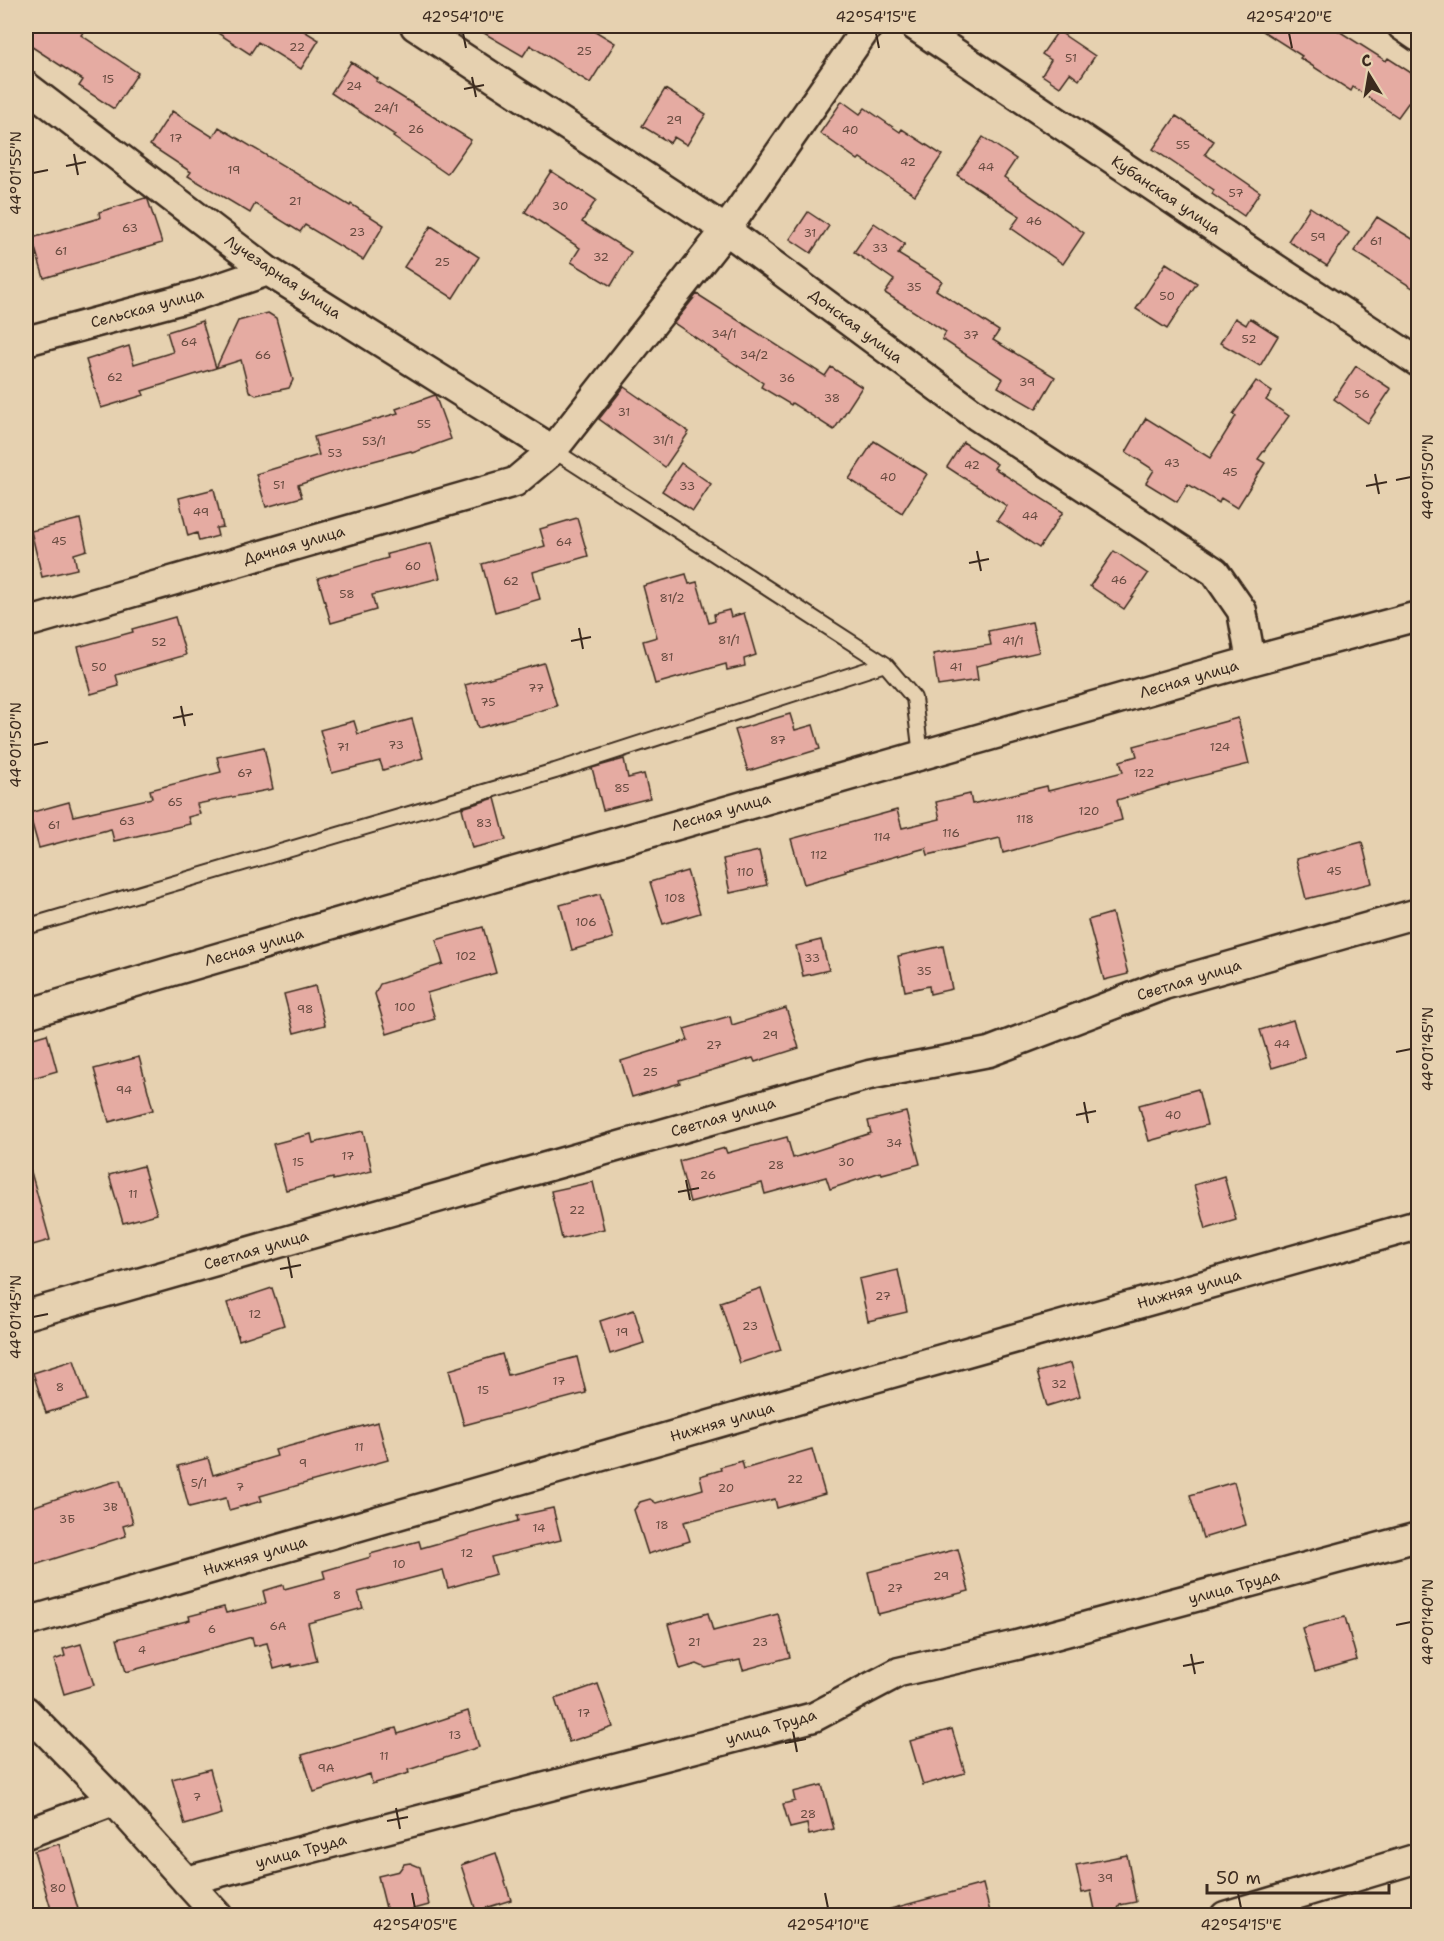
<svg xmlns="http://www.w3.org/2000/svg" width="1444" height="1941" font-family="'Shantell Sans',sans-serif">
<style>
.building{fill:#e5aba2;stroke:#3b2a1e;stroke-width:1.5}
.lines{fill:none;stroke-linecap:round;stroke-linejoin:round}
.service-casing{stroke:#3b2a1e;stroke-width:18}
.minor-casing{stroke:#3b2a1e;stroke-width:33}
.service{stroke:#e6d1b0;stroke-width:14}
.minor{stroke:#e6d1b0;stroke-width:28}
.ticks{fill:none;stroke:#3b2a1e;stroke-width:2}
.labels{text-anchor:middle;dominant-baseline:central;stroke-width:5;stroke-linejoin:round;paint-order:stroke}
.number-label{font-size:12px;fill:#664a3f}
.street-label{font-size:15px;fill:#3b2a1e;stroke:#e6d1b0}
.neatline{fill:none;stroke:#3b2a1e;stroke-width:2}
.ticks-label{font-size:15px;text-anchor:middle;fill:#3b2a1e}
</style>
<rect width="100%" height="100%" fill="#e6d1b0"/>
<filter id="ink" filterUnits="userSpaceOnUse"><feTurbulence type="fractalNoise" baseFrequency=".0167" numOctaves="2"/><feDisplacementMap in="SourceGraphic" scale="12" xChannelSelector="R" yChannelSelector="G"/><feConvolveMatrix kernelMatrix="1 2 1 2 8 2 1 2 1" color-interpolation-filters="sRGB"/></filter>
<g filter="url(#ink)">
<path class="building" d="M33,26h55l-7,9 57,38 -24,36 -35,-23 4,-6 -57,-37v-6z
M207,26h89l23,14 -18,29 -43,-27 -8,12z
M472,26h115l28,17 -25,40 -60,-38 -7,11z
M1255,26h76l55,35 2,-3 31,20v10l-21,29 -45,-30 -2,4 -51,-33 2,-2z
M1058,31l37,25 -16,24 -9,-7 -10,14 -18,-12 9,-15 -9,-6z
M351,62l27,17 -2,2 95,59 -24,34 -54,-37 2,-2 -64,-42z
M665,89l41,25 -19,31 -13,-8 -4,6 -28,-17z
M842,101l18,13 5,-6 35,24 2,-3 40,26 -27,40 -55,-37 -2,2 -38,-27z
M172,111l41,26 6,-10 131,79 1,-2 33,21 -21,35 -58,-35 -5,7 -45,-28 -5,9 -62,-37 3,-4 -41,-27z
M1176,116l38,25 -9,13 55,38 -16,24 -32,-22 2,-4 -61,-41z
M983,137l33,22 -12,18 80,56 -21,31 -52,-36 9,-12 -63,-41z
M551,171l45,29 -14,22 49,30 -20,34 -40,-24 9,-14 -55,-36z
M145,198l3,2 14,43 -118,35 -12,-40 68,-20 -1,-6z
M1310,207l39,26 -22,33 -39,-25z
M808,212l21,14 -18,27 -21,-14z
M1377,217l42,26v49l-65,-41z
M874,223l31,21 -7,10 44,27 -6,9 63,41 -6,9 62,37 -19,32 -38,-22 5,-8 -61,-40 4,-7 -61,-39 9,-13 -40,-28z
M431,226l48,31 -26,41 -49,-31z
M1166,263l31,20 -30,46 -31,-20z
M697,294l128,82 6,-9 31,20 -28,43 -42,-27 -1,2 -30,-18 2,-4 -89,-60z
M268,313l8,5 17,62 -4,8 -33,7 -7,-4 -8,-31 -25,8 22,-47z
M1235,318l11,7 4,-7 28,18 -18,30 -40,-23z
M202,321l14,47 -74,23 2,4 -43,13 -15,-48 43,-14 5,18 39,-12 -6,-20z
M1356,366l35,23 -23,34 -34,-24z
M1256,381l16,11 -6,8 23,16 -31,43 7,4 -28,45 -16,-10 -2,5 -31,-19 -11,18 -31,-19 8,-13 -28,-18 20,-34 64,40 26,-42 -3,-2z
M624,387l65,45 -24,35 -66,-48z
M435,395l16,44 -39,14 -1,-2 -56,15 -57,19 4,12 -36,10 -10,-33 63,-19 -5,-18 84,-24 -2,-4z
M874,441l53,33 -25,39 -53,-34z
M963,442l34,22 -3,4 69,44 -24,36 -42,-28 10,-14 -60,-39z
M681,463l30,21 -18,27 -31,-20z
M214,489l9,38 -7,1 2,8 -19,5 -2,-8 -9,3 -9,-38z
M577,518l11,38 -55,16 7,27 -45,13 -13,-48 63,-18 -5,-17z
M80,519l7,31 -13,4 3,15 -35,8 -11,-46z
M431,543l9,35 -68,17 4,15 -45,13 -13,-45 70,-20 -1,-4z
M1114,551l34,23 -24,35 -34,-23z
M686,574l3,10 8,-2 12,41 6,-2 -1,-7 15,-4 2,7 13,-4 12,42 -12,4 1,7 -18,4 -1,-6 -71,20 -12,-43 14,-4 -14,-51z
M175,617l11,38 -70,20 3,11 -28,8 -13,-47 55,-15 -1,-3z
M1032,622l7,30 -63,14 2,14 -40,6 -5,-32 58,-9 -3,-14z
M544,663l13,43 -79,22 -13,-43z
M790,714l5,16 18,-5 7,24 -72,22 -13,-41z
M1238,718l11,46 -80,20v1l-52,15 5,20 -119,33 -3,-15 -72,17 -2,-7 -81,22 1,2 -42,12 -13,-45 106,-29 5,18 38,-9 -4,-17 34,-8 2,10 75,-18 1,5 75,-19 -3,-11 17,-5 -3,-10z
M412,719l11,39 -40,12 -3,-9 -48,12 -12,-43 34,-9 4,13z
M264,747l9,42 -76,15 3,10 -12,3 2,7 -76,17 -3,-12 -72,19 -10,-35 40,-11 4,14 79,-18 -2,-8 71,-18 -4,-15z
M624,759l4,19 16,-4 6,24 -47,12 -11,-42z
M495,798l11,42 -34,8 -10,-40z
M1362,842l10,41 -66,16 -10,-40z
M759,851l8,34 -37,8 -7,-34z
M687,871l13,42 -37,11 -13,-42z
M600,894l13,44 -41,12 -12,-45z
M1112,913l16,61 -24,6 -16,-60z
M483,927l13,46 -69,20 8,26 -48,15 -12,-40 5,-10 63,-20 -7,-24z
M821,940l8,30 -26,6 -7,-30z
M943,946l9,43 -22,5 -1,-8 -24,5 -7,-35z
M315,986l10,39 -31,8 -10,-39z
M786,1008l13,40 -44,14 -2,-4 -74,22 1,3 -48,14 -11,-36 67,-21 -4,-11 46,-13 2,9z
M1293,1020l12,38 -33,10 -12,-38z
M47,1034l10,37 -31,9v-40z
M139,1057l14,53 -44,12 -15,-53z
M1198,1089l9,36 -58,16 -10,-36z
M906,1112l14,52 -38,10 -1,-2 -51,17 -4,-12 -61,17 -3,-11 -72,19 -11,-41 46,-13 2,5 60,-16 6,21 78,-25 -3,-12z
M363,1131l9,40 -39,9v-2l-47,12 -13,-46 38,-10 2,9z
M143,1166l14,48 -34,9 -14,-48z
M31,1172l19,68 -24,7v-74z
M1224,1176l12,44 -30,9 -12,-44z
M593,1182l11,47 -42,10 -11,-48z
M898,1270l9,42 -39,9 -9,-42z
M272,1288l12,37 -45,15 -12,-37z
M761,1288l20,62 -41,13 -20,-61z
M634,1310l10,33 -34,11 -10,-33z
M502,1354l6,21 69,-18 9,36 -122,32 -15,-55z
M74,1360l13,40 -41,13 -13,-40z
M1071,1363l9,33 -33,10 -10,-34z
M378,1422l10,38 -128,36 2,5 -33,9 -3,-12 -37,9 -11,-41 30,-8 5,17 64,-19 -2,-6z
M812,1449l13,45 -48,14 -2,-9 -91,23 6,19 -42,13 -14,-44 6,-8 10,-3 6,4 47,-14 -3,-13 21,-6 -1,-3 22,-6 2,8z
M120,1480l13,43 -10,3 3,10 -95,30 -5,-18v-39l50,-17 1,1z
M1234,1482l12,43 -43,13 -13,-43z
M553,1508l8,32 -70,17 5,17 -48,14 -5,-18 -85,22 5,16 -55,15 9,38 -25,6v-3l-18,5 -7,-26 -13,3 -2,-9 -126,35 -9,-33 73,-19 -1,-4 35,-9 2,6 40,-10 -3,-12 20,-6 1,4 41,-11 -2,-7 48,-14 -1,-3 49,-13 2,7 97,-27 -1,-5z
M958,1549l11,42 -91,23 -10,-42z
M708,1613l5,18 65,-17 12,43 -47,13 -3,-10 -34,8 -9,-4 -17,5 -12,-45z
M1345,1617l12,43 -42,12 -13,-44z
M81,1644l13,41 -30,9 -10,-34 11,-4 -2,-7z
M598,1684l15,43 -44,15 -14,-43z
M468,1711l11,36 -71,23 1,3 -37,11 -2,-10 -56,18 -12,-37 94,-27 2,6z
M952,1729l13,44 -42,12 -13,-44z
M210,1769l12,45 -37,11 -13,-46z
M822,1785l12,44 -25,6 -2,-11 -17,4 -7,-24 12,-3 -2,-9z
M59,1844l21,72h-27l-19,-65z
M496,1853l15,47 -35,11 -15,-46z
M1127,1855l9,47 -16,3 -5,9 -13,2 -7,-6 -4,-19 -9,2 -6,-28z
M410,1863l10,4 9,38 -41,11 -10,-40 21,-5 5,-7z
M983,1884l8,32h-101v-7z"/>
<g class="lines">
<g class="service-casing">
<path id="service" d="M553,450l332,214 29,34 7,57
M26,927l529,-156 330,-107"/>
</g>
<g class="minor-casing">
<path id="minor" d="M415,26l311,204 251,186 238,156 27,39 9,50
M915,26l340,229 163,107
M1402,26l16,11
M26,86l242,185 285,179
M26,341l172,-46 70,-24
M26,623l489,-141 38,-32 173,-220 142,-204
M26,1014l420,-123 805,-230 167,-45
M26,1315l843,-240 120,-23 175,-67 254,-72
M26,1622l809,-233 583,-164
M26,1711l88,90 104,115
M26,1834l88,-33
M186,1881l628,-164 85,-45 118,-27 401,-108
M1225,1916l193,-58"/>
</g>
<use href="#service" class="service"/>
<use href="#minor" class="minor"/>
</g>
</g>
<path class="ticks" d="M463,33l3,15M876,33l3,15M1289,33l3,15M472,77l4,20M464,89l20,-4M74,154l4,21M66,166l20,-4M33,173l15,-3M1375,474l4,20M1396,480l15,-3M1366,486l21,-4M977,551l4,20M969,563l20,-4M579,628l4,21M571,641l20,-4M181,706l4,20M173,718l20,-4M33,745l15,-3M1396,1052l15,-3M1084,1102l4,21M1076,1115l20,-4M686,1180l4,20M678,1192l21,-4M288,1257l4,21M280,1269l21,-4M33,1317l15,-3M1396,1625l15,-3M1191,1654l4,20M1183,1666l21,-4M793,1731l4,21M785,1743l21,-4M396,1808l4,21M387,1821l21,-4M412,1893l3,15M825,1893l3,15M1238,1893l3,15"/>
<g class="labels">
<g class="number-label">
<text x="297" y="47">22</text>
<text x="584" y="51">25</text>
<text x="1071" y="58">51</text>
<text x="108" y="79">15</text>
<text x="354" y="86">24</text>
<text x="386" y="108">24/1</text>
<text x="674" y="120">29</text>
<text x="416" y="129">26</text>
<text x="850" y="130">40</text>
<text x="176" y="138">17</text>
<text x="1183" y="145">55</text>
<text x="908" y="162">42</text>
<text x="986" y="167">44</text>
<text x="234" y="170">19</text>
<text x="1236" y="193">57</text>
<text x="295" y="201">21</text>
<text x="560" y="206">30</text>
<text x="1034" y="221">46</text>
<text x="130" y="228">63</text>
<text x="357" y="232">23</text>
<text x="810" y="233">31</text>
<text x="1318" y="237">59</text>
<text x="1376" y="241">61</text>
<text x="880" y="248">33</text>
<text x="61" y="251">61</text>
<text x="601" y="257">32</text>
<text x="442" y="262">25</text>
<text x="914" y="287">35</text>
<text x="1167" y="296">50</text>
<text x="724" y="334">34/1</text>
<text x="971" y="335">37</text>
<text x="1249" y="339">52</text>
<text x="189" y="342">64</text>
<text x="263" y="355">66</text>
<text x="754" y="355">34/2</text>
<text x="115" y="377">62</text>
<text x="787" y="378">36</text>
<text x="1027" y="382">39</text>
<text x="1362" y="394">56</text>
<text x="832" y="398">38</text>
<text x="624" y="412">31</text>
<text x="424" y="424">55</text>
<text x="663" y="440">31/1</text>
<text x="374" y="441">53/1</text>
<text x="335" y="453">53</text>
<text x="1172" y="463">43</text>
<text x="972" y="465">42</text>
<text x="1230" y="472">45</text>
<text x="888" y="477">40</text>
<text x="279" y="485">51</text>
<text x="687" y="486">33</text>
<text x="201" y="512">49</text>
<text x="1030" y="516">44</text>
<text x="59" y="541">45</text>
<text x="564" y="542">64</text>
<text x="413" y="566">60</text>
<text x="1119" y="580">46</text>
<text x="511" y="581">62</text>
<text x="347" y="594">58</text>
<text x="672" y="598">81/2</text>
<text x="729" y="640">81/1</text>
<text x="1013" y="641">41/1</text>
<text x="159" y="642">52</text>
<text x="667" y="657">81</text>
<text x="99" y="667">50</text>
<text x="956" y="667">41</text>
<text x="536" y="688">77</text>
<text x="488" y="702">75</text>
<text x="778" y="740">87</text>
<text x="396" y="745">73</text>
<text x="343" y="747">71</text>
<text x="1220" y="747">124</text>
<text x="245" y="773">67</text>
<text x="1144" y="773">122</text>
<text x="622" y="788">85</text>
<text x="175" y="802">65</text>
<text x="1089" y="811">120</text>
<text x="1025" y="819">118</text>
<text x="127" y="821">63</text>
<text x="484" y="823">83</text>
<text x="54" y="825">61</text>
<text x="951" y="833">116</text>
<text x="882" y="837">114</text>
<text x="819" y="855">112</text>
<text x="1334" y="871">45</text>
<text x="745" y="872">110</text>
<text x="675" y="898">108</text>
<text x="586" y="922">106</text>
<text x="466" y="956">102</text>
<text x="812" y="958">33</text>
<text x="924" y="971">35</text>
<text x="405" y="1007">100</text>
<text x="305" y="1009">98</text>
<text x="770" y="1035">29</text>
<text x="1282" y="1044">44</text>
<text x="714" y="1045">27</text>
<text x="650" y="1072">25</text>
<text x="124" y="1090">94</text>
<text x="1173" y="1115">40</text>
<text x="894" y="1143">34</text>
<text x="348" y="1156">17</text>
<text x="298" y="1162">15</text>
<text x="846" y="1162">30</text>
<text x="776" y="1165">28</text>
<text x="708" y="1175">26</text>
<text x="133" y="1194">11</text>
<text x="577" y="1210">22</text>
<text x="883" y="1296">27</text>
<text x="255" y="1314">12</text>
<text x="750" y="1326">23</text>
<text x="622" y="1332">19</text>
<text x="559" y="1381">17</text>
<text x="1059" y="1384">32</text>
<text x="60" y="1387">8</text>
<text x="483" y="1390">15</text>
<text x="359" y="1447">11</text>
<text x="303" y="1463">9</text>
<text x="795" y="1479">22</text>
<text x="199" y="1483">5/1</text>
<text x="240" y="1487">7</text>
<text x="726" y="1488">20</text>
<text x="110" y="1507">3В</text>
<text x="67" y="1519">3Б</text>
<text x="662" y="1525">18</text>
<text x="539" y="1528">14</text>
<text x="467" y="1553">12</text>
<text x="399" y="1564">10</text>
<text x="941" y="1576">29</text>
<text x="895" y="1588">27</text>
<text x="337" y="1595">8</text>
<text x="278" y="1626">6А</text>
<text x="212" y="1629">6</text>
<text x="694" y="1642">21</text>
<text x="760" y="1642">23</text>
<text x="142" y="1650">4</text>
<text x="584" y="1713">17</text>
<text x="455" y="1735">13</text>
<text x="384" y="1756">11</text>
<text x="326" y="1768">9А</text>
<text x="197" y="1797">7</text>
<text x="808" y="1814">28</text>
<text x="1105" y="1878">39</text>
<text x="58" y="1888">80</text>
</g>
<g class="street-label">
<text transform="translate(1166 195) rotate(34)">Кубанская улица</text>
<text transform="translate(283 277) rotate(34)">Лучезарная улица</text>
<text transform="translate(147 308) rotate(-15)">Сельская улица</text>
<text transform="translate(856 326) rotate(37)">Донская улица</text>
<text transform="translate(294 545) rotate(-16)">Дачная улица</text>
<text transform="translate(1189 679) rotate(-16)">Лесная улица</text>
<text transform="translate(721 812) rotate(-16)">Лесная улица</text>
<text transform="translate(254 947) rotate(-16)">Лесная улица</text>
<text transform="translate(1189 980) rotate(-17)">Светлая улица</text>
<text transform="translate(723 1117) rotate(-16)">Светлая улица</text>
<text transform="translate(256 1250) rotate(-16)">Светлая улица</text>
<text transform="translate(1189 1289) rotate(-16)">Нижняя улица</text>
<text transform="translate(722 1422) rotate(-16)">Нижняя улица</text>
<text transform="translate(255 1556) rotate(-16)">Нижняя улица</text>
<text transform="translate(1234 1587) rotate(-15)">улица Труда</text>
<text transform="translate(771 1727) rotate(-16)">улица Труда</text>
<text transform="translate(301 1851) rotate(-15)">улица Труда</text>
</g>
</g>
<rect width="1444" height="1941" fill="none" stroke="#e6d1b0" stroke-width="66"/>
<g transform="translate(1369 75) rotate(349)" stroke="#e6d1b0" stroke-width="4.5" paint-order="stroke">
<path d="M0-4.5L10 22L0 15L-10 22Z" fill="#3b2a1e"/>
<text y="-9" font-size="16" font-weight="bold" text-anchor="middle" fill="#3b2a1e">С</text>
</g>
<path d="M1207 1884v9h182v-9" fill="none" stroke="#3b2a1e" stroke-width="3"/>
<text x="1216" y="1884" font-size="18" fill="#3b2a1e" stroke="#e6d1b0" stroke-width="4.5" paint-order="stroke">50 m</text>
<rect x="33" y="33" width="1378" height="1875" class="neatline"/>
<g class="ticks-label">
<text x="463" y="22">42°54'10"E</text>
<text x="876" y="22">42°54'15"E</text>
<text x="1289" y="22">42°54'20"E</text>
<text transform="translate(16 173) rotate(-90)" y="5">44°01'55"N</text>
<text transform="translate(1428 477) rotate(-90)" y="5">44°01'50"N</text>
<text transform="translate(16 745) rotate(-90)" y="5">44°01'50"N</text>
<text transform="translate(1428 1049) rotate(-90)" y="5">44°01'45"N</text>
<text transform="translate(16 1317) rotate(-90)" y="5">44°01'45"N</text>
<text transform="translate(1428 1622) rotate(-90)" y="5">44°01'40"N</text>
<text x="415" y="1930">42°54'05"E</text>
<text x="828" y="1930">42°54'10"E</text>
<text x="1241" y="1930">42°54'15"E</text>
</g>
</svg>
